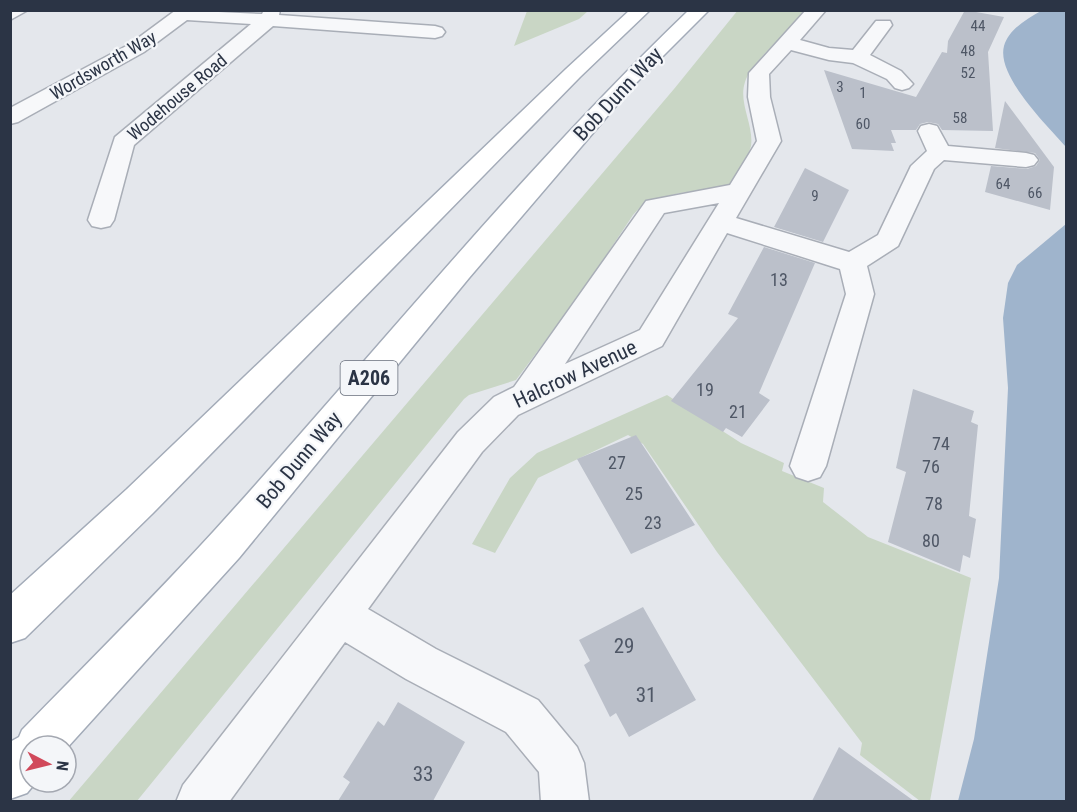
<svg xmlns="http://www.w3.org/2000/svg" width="1077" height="812" font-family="'Roboto Condensed',sans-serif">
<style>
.green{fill:#c9d6c5}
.water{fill:#9fb4cc}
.building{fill:#bbc0ca}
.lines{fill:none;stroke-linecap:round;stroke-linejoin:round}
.minor-casing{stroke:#a9aeb7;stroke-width:3}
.major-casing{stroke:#a3abb8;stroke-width:3}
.minor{fill:#f7f8fa;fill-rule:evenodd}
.major{fill:#fff;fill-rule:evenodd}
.labels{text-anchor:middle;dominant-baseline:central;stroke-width:4.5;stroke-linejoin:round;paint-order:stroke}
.far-number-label{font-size:15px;fill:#4f5766}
.far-street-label{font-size:18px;fill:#2b3445;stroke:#f4f6f9}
.number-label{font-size:18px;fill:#4f5766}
.shield{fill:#f4f6f9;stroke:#676e7b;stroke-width:1.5}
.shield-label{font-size:20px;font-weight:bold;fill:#2b3445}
.street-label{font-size:21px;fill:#2b3445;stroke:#f4f6f9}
.near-number-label{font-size:21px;fill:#4f5766}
</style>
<rect width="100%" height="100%" fill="#e4e7ec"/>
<path class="green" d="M738,10l71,1c-16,16 -58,51 -64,71 -7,21 9,43 6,64 -3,13 -16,29 -22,40l-49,7 -34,8 -13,14 -52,78 -65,87 -47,15 -5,4 -327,402 -69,1 606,-713z
M527,11v-1l61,1 -9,8 -65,27z
M667,395l74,48 43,20 -2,8 42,17 -1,14 45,35 103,41 -41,223h-10l-60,-46 2,-12 -145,-191 -74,-108 -15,-9 -90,43 -43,75 -23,-9 38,-66 27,-25z"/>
<path class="water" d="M1041,11h25v136c-18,-21 -70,-71 -62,-101 5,-17 23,-27 37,-35z
M1066,224v577h-108l16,-62 25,-161 9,-190 -5,-70 5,-35 9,-18z"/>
<path class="building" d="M965,10l39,7 -16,35 5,79 -51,-1 -4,-6 -10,-2 -8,2 -4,6h-25l5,13h-5l3,8 -42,-2 -28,-79 92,27 26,-45 5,1 1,-12z
M1005,101l49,66 -4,43 -65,-18 6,-26 36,3 9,-3 4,-6 -5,-7 -40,-5z
M805,168l44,22 -26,52 -49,-15z
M764,247l51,16 -56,130 11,7 -28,37 -16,-9 -3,4 -52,-31 67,-83 -10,-4z
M913,389l61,22 -3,11 7,3 -9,91 7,3 -6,39 -7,-3 -3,17 -72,-30 18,-70 -10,-4z
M636,435l59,90 -64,29 -54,-95z
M643,607l53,93 -67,37 -13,-24 -6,4 -26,-52 6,-4 -11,-21z
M398,702l67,40 -32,59h-95l12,-19 -7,-5 35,-56 6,5z
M839,747l75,54h-102z"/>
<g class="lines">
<g class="minor-casing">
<path id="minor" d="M10,10h18l-18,10z
M176,10l86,4 2,-4h16l-1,5 156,11 7,2 3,4 -3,4 -7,2 -162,-12 -139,119 -20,75 -4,6 -9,2 -9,-2 -4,-6 27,-83 136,-113 -64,-4 -43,32 -126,70 -8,2v-16l120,-64z
M806,10h20l-26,30 29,8 24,2 23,-29h14l2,4 -22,30 31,16 12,13 -4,4 -7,2 -7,-2 -8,-9 -34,-16 -24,-3 -38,-10 -22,24 1,23 11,44 -45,77 113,34 29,-17 33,-69 16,-15 -9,-20 3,-5 8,-2 8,2 11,20 78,7 8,2 4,5 -4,5 -8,2 -82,-7 -10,9 -36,77 -31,20 7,28 -48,172 -6,11 -12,4 -12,-4 -6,-11 56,-172 -6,-25 -113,-36 -65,113 -144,69 -36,37 -114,157 68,40 102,51 39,47 7,16 5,39h-48l-2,-30 -33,-40 -100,-53 -61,-37 -116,160h-53l7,-17 275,-353 36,-35 20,-10 132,-186 84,-16 27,-44 -9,-44 1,-24zM719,203l-79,127 -75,34 99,-151z"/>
</g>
<g class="major-casing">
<path id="major" d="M630,10h20l-70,67 -427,436 -128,125 -15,5v-48l117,-106 439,-420z
M689,10h20l-75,75 -165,193 -230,280 -173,191v-3h-36v36h6l-9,11 -17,6v-57l9,-5 3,-7c64,-66 130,-131 192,-199 158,-174 305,-358 475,-521z"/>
</g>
<use href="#minor" class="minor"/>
<use href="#major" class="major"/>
</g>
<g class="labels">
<g class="far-number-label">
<text x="978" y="26">44</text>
<text x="968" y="51">48</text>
<text x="968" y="73">52</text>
<text x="840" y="87">3</text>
<text x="863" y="93">1</text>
<text x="960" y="118">58</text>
<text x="863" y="124">60</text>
<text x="1003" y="184">64</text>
<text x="1035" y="193">66</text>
<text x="815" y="196">9</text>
</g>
<g class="far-street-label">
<text transform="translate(103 65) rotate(-30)">Wordsworth Way</text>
<text transform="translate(177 97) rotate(-40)">Wodehouse Road</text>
</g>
<g class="number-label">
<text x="779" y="279">13</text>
<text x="705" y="389">19</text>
<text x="738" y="411">21</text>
<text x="941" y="443">74</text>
<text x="617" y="462">27</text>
<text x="931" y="466">76</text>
<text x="634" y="493">25</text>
<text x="934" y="503">78</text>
<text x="653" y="522">23</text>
<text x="931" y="540">80</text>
</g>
<rect class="shield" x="340.5" y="361" width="57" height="34" rx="4.5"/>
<g class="shield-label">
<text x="369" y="378">A206</text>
</g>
<g class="street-label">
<text transform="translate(618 94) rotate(-47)">Bob Dunn Way</text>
<text transform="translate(575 374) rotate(-25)">Halcrow Avenue</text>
<text transform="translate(299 460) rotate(-50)">Bob Dunn Way</text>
</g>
<g class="near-number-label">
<text x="624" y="646">29</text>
<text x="646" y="695">31</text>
<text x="423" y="774">33</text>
</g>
</g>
<rect width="1077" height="812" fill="none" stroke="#2b3445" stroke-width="24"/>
<g transform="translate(48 764) rotate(97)"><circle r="28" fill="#f4f6f9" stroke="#a4a8b1" stroke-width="1.5"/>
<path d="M0-4.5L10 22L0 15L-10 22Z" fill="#d1495b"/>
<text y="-9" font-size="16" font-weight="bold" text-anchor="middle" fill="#2b3445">N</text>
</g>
</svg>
